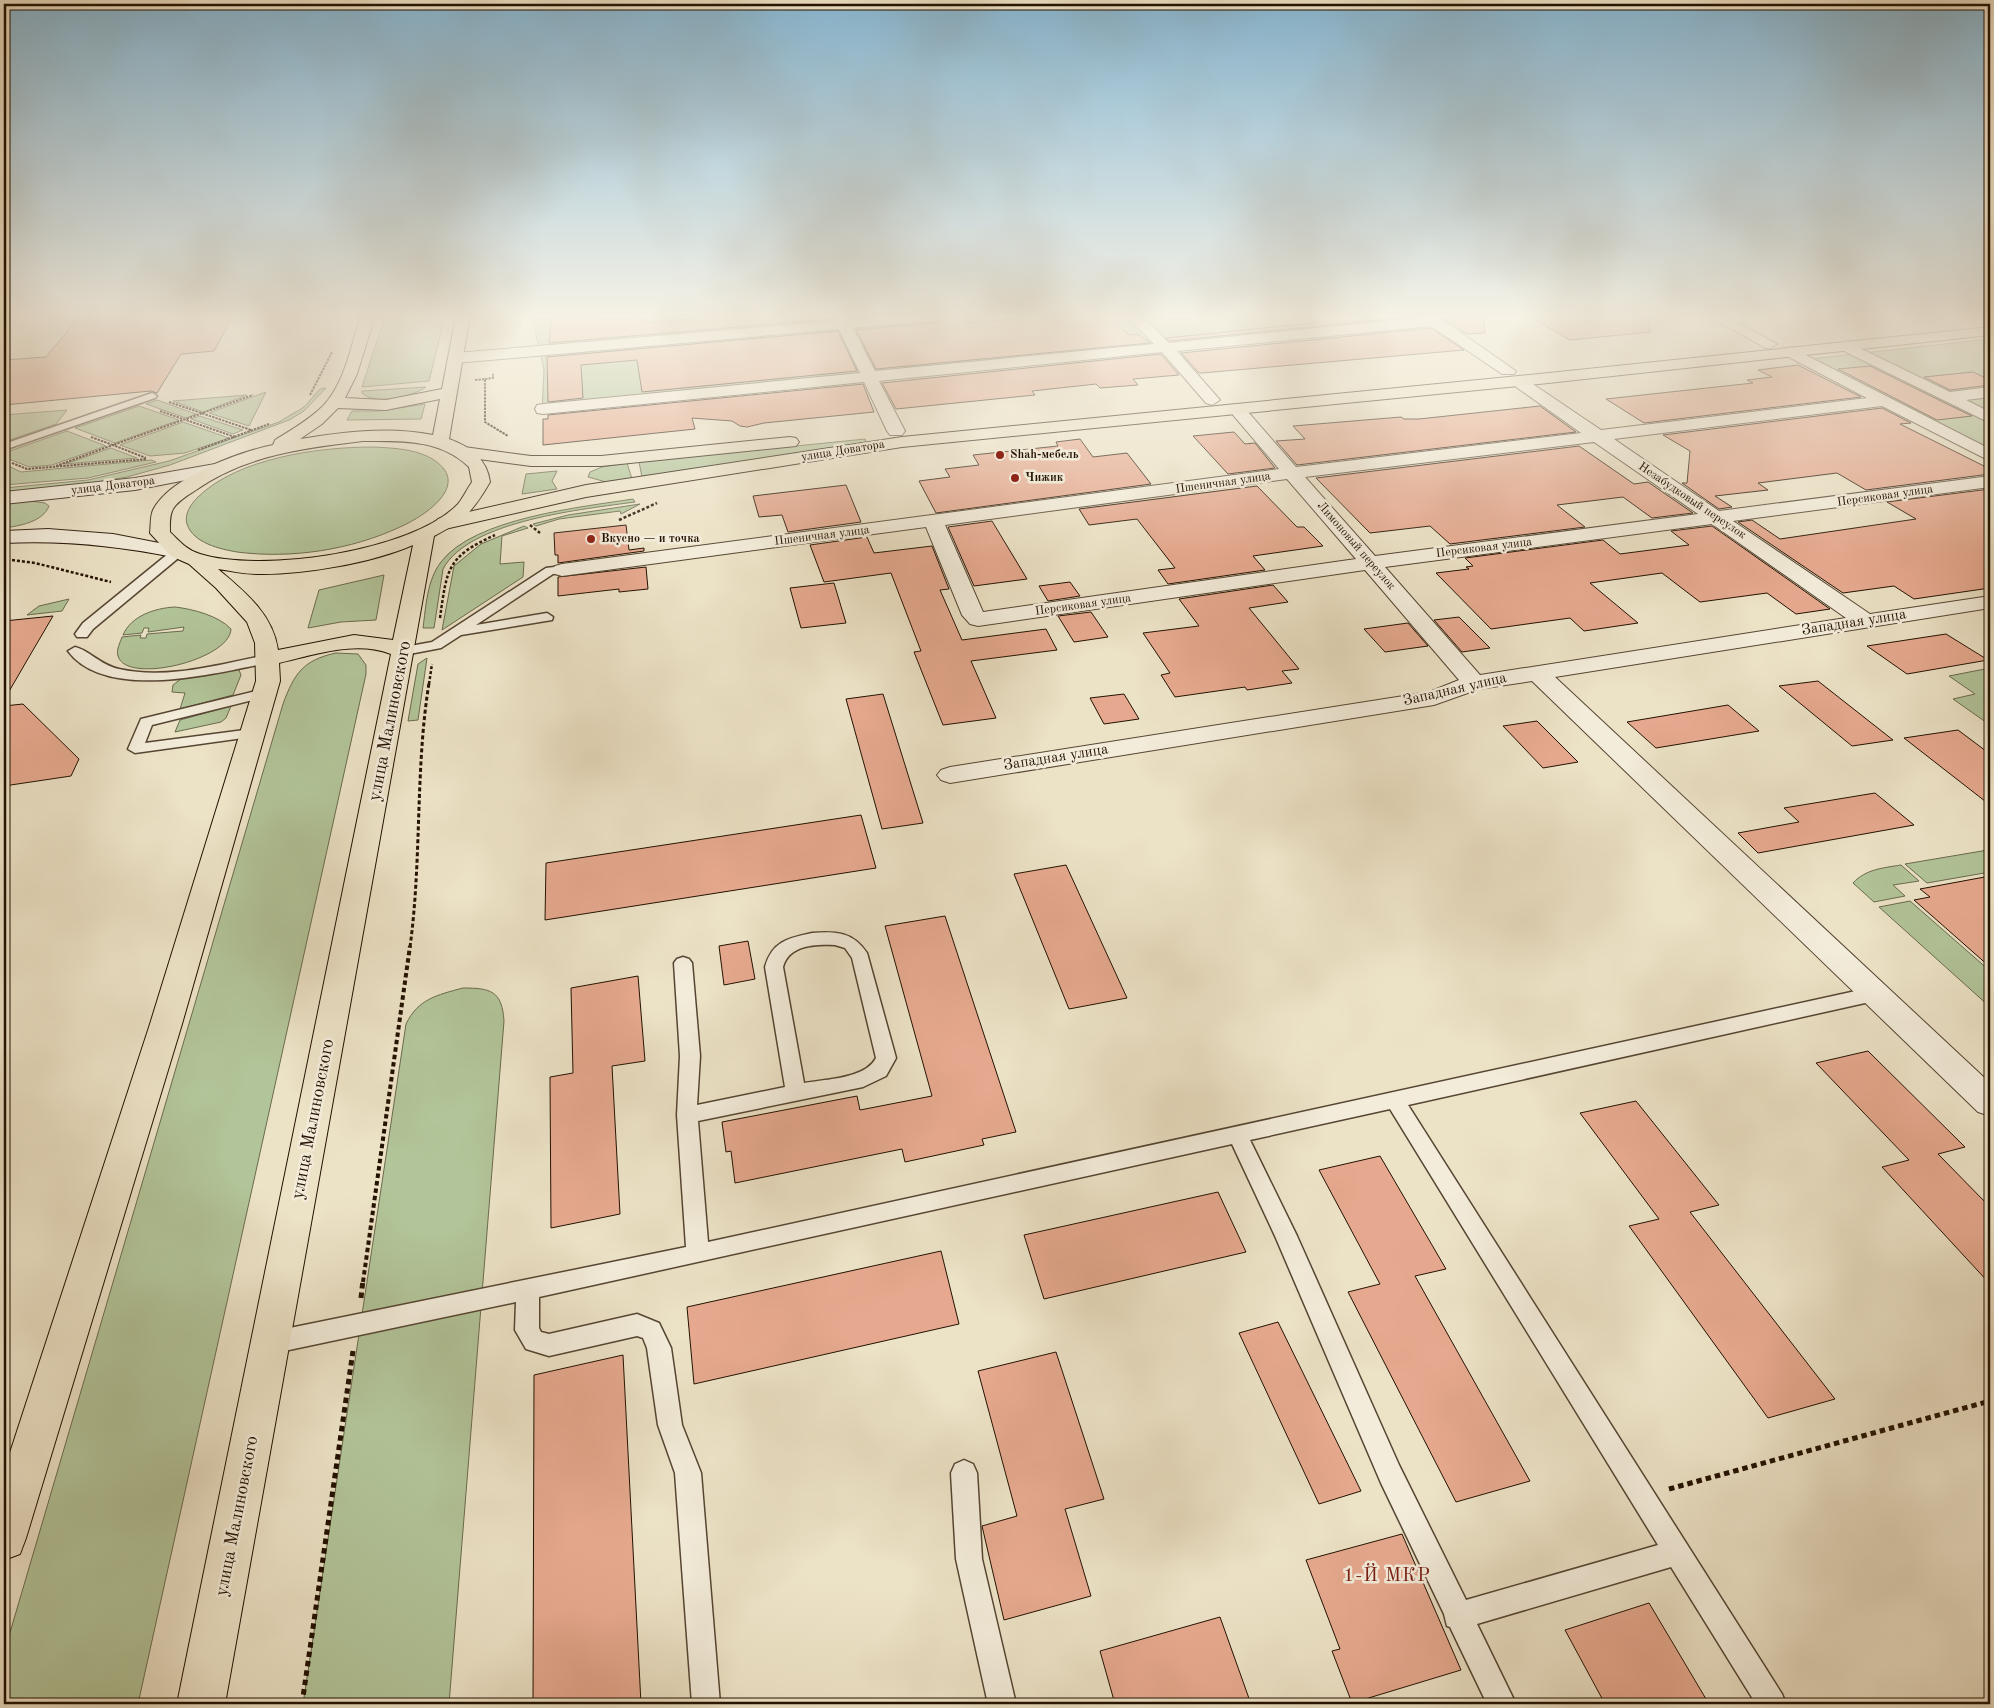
<svg xmlns="http://www.w3.org/2000/svg" width="1994" height="1708" font-family="'Old Standard TT',serif">
<style>
.green{fill:#b2c499;stroke:#6a6a4d}
.building{fill:#e6a98f;stroke:#231101}
.lines{fill:none;stroke-linecap:round;stroke-linejoin:round}
.lane-casing{stroke:#554532;stroke-width:3}
.street-casing{stroke:#554532;stroke-width:2}
.secondary-casing{stroke:#231101;stroke-width:2}
.primary-casing{stroke:#231101;stroke-width:2}
.highway-casing{stroke:#231101;stroke-width:2}
.path-far4{stroke:#231101;stroke-width:2;stroke-dasharray:2.5 1;stroke-linecap:butt}
.path-far3{stroke:#231101;stroke-width:2.5;stroke-dasharray:3 2;stroke-linecap:butt}
.path-far2{stroke:#231101;stroke-width:3;stroke-dasharray:4 2.5;stroke-linecap:butt}
.path-far1{stroke:#231101;stroke-width:4;stroke-dasharray:4.5 3;stroke-linecap:butt}
.path{stroke:#231101;stroke-width:5;stroke-dasharray:5.5 4;stroke-linecap:butt}
.lane{fill:#f3ecda;fill-rule:evenodd}
.street{fill:#f3ecda;fill-rule:evenodd}
.secondary{fill:#f3ecda;fill-rule:evenodd}
.primary{fill:#ece2c6;fill-rule:evenodd}
.highway{fill:#ece2c6;fill-rule:evenodd}
.poi-dot{fill:#8f2418;stroke:#f3ecda;stroke-width:2}
.labels{text-anchor:middle;dominant-baseline:central;stroke-width:5;stroke-linejoin:round;paint-order:stroke}
.far-street-label{font-size:12px;fill:#231101;stroke:#f3ecda}
.far-poi-label{font-size:12px;font-weight:bold;fill:#231101;stroke:#f3ecda;text-anchor:start}
.street-label{font-size:15px;fill:#231101;stroke:#f3ecda}
.near-street-label{font-size:18px;fill:#231101;stroke:#f3ecda}
.near-neighbourhood-label{font-size:19px;letter-spacing:1px;fill:#7a1f14;stroke:#f3ecda}
</style>
<rect width="100%" height="100%" fill="#ece2c6"/>
<filter id="stains"><feTurbulence type="fractalNoise" baseFrequency=".004" numOctaves="4"/><feColorMatrix values="0 0 0 0 .2 0 0 0 0 .09 0 0 0 0 .02 0 0 0 .5 -.17"/></filter>
<radialGradient id="worn" r=".72"><stop offset=".6" stop-color="#630" stop-opacity="0"/><stop offset="1" stop-color="#630" stop-opacity=".3"/></radialGradient>
<path class="green" d="M385,316h60l-16,65 -67,6z
M532,316h965l-955,95 2,-41z
M1990,339v120l-188,-99z
M426,387c-12,9 -52,19 -64,6v-2z
M326,388l-22,23 -15,9 -119,45 -43,12 -66,11 -57,6v-6l84,-8 81,-19 110,-39 25,-15 16,-18z
M266,392l-17,34 -40,-13z
M247,395l-44,17 -30,-11z
M157,400l39,14 -10,4 -40,-14z
M425,404l-4,15 -74,1 5,-9h28z
M139,406l40,14 -64,23 -40,-15z
M67,410l-11,14 -52,18v-27z
M200,416l43,14 -10,4 -42,-15z
M183,422l46,16 -44,15 -35,3 -30,-11z
M67,431l39,15 -54,19 -23,2 -25,-10v-4z
M865,439l1,3 -224,35 -3,-15z
M373,447c21,1 48,2 65,16 31,25 -17,55 -38,64 -49,23 -109,32 -163,25 -17,-3 -44,-9 -50,-28 -3,-10 4,-20 11,-27 40,-39 120,-50 175,-50z
M111,448l26,10 -72,6z
M151,460l5,2 -68,16 -84,7v-21l17,8z
M627,463l5,16 -26,3 -18,-5 2,-5 12,-5z
M557,471l-5,10 5,8 -35,5 4,-20z
M633,499l2,3c-50,7 -166,18 -192,67l-9,59h-11c3,-22 4,-48 18,-66 33,-44 141,-55 192,-63z
M31,501l14,2 4,3c-6,16 -30,20 -45,22v-25z
M640,504l-19,10 -1,-3 -61,8 -23,7 -3,-2 35,-9z
M524,526l4,2 -26,8 -2,28 24,-2 -1,15 -81,53 12,-64 27,-22z
M384,575l-8,45 -35,2 -33,6 11,-38z
M69,599l-7,12 -35,4 12,-9z
M175,607c18,2 44,9 56,22 -1,31 -105,56 -113,27 -2,-6 2,-13 4,-19l19,-2 -1,3h6l1,-4 36,-3 1,-4 -36,5 1,-4h-5l-2,5 -19,2c8,-19 32,-27 52,-28z
M336,653l22,1 8,11v9l-228,1030h-134v-51l279,-949c11,-30 20,-44 53,-51z
M427,658l-9,62 -10,1 10,-57z
M234,668l5,2 2,5 -8,20 -53,14 5,-16 -13,-1 1,-7 8,-6z
M1990,668v57l-37,-26 22,-5 -26,-18z
M231,706l-5,12 -5,4 -46,10 5,-12z
M1988,850l2,2v20l-63,11 -22,-19z
M1901,865l18,16 -26,4 12,11 -31,6 -21,-19c13,-14 30,-15 48,-18z
M1910,901l80,70v36l-111,-100z
M463,988c28,0 39,3 41,33l-55,683h-146l103,-680c12,-25 31,-29 57,-36z"/>
<path class="building" d="M137,316h96l-19,35 -33,3 -24,39 -6,-2 -147,14v-45l42,-3 31,-37z
M552,316h47l1,4 44,-3v6l49,-4 -1,-3h139l1,3 -283,24z
M952,316h15v7l80,-7h63l14,15 6,4 8,-1 12,9 -274,26 -20,-39 87,-8z
M1306,316h112l-248,25 -4,-3 149,-15z
M1440,316h44l1,17 -18,1z
M1529,316h120l1,16 -80,8z
M1431,328l33,22 -262,23h-3l-18,-20z
M838,331l19,40 -215,21 -5,-32 -56,5 2,33 -35,4 -1,-45z
M1161,354l18,21 -46,4 5,6 -38,3 -4,-4 -64,7 3,4 -139,14 -14,-26z
M1798,365l63,32 -217,26 -38,-24 147,-16 -6,-3 25,-3 -14,-7z
M1870,366l77,38 25,12 -35,4 -99,-51z
M1973,372l17,8v5l-40,5 -26,-13z
M863,384l11,28 -110,11 -17,4 -7,-1 -8,-5 -40,-3 3,11 -152,16v-26h5v-4z
M1540,406l36,26 -279,33 -21,-24 29,-2 -12,-13 108,-9 3,2h15z
M1882,408l29,15 -11,1 90,45v5l-124,16 -29,-17 -79,10 10,7 -53,6 17,11 -13,2 -37,-26h5l3,-32 -27,-16z
M1234,432l11,12 10,-1 20,25 -47,6 -35,-38z
M1080,439l13,18 34,-4 24,31 -215,29 -17,-32 31,-4 -5,-8 34,-4 -6,-10 85,-9 -2,-4z
M1579,446l55,38 14,-2 45,31 -41,5 -29,-21 -66,8 28,22 -135,17 -20,-18 -60,7 -54,-55z
M846,485l15,37 -73,10 -6,-17 -23,2 -6,-21z
M1257,486l40,41h7l19,19 -70,10 12,14 -97,14 -10,-14 17,-2 -38,-49 -48,6 -10,-16z
M1990,489v99l-76,11 -20,-13 -51,7 -105,-71 14,-2 28,19 136,-20 -29,-17z
M992,521l35,58 -53,7 -26,-59z
M626,525l3,25 15,-2v3l-86,12v-8h-3l-1,-22z
M1712,526l118,83 -34,5 -29,-21 -67,9 -38,-29 -72,10 48,40 -54,8 -14,-13 -79,11 -55,-56 33,-4 -3,-2 7,-1 -8,-8 138,-18 17,14 69,-9 -18,-14z
M867,537l7,16 58,-7 17,43 -9,1 22,50 84,-11 11,21 -86,11 25,57 -53,7 -29,-73 7,-1 -30,-78 -67,9 -14,-37z
M646,567l2,22 -29,3v-3l-61,7v-19z
M1070,582l10,14 -32,5 -9,-15z
M834,583l12,40 -45,5 -11,-40z
M1273,585l15,17 -39,6 50,61 -17,2 10,12 -45,7 -2,-3 -70,10 -14,-22 9,-2 -27,-40 56,-7 -20,-27z
M1091,612l17,25 -34,5 -16,-26z
M53,616l-24,41 -25,43v-79z
M1459,617l31,31 -28,4 -28,-32z
M1408,623l20,23 -43,6 -21,-23z
M1946,634l42,26 -81,14 -40,-28z
M1818,681l75,59 -41,6 -73,-60z
M883,694l40,129 -41,6 -36,-130z
M1124,694l15,25 -35,5 -14,-26z
M23,704l56,55 -8,17 -67,10v-80z
M1728,705l31,26 -103,17 -29,-26z
M1537,721l41,41 -35,6 -40,-42z
M1958,730l32,24v51l-86,-67z
M1875,793l39,32 -156,28 -20,-20 61,-11 -15,-14z
M861,815l15,53 -331,52 1,-57z
M1066,865l61,133 -58,11 -55,-135z
M1990,876v91l-76,-67 16,-3 -10,-8z
M945,916l71,216 -34,7 2,6 -79,17 -3,-13 -167,34 -4,-32 -5,1 -4,-30 135,-26 3,14 72,-14 -47,-170z
M748,941l7,38 -31,6 -5,-39z
M638,976l7,85 -33,5 8,148 -69,14 -1,-151 23,-4 -2,-85z
M1868,1051l97,96 -27,7 52,53v77l-108,-117 27,-7 -93,-97z
M1636,1101l83,104 -29,7 145,187 -67,19 -139,-192 30,-7 -79,-106z
M1380,1156l66,113 -31,7 115,205 -74,21 -108,-210 32,-8 -61,-114z
M1218,1192l28,60 -202,47 -20,-64z
M941,1251l18,73 -265,60 -7,-77z
M1278,1322l83,169 -42,13 -80,-171z
M1056,1352l48,147 -39,10 26,87 -87,24 -22,-94 35,-10 -39,-145z
M623,1355l18,349h-108l1,-329z
M1402,1534l59,136 -109,33 -20,-52 8,-2 -34,-89z
M1649,1603l60,101h-104l-40,-74z
M1220,1617l31,87h-136l-15,-53z"/>
<g class="lines">
<g class="lane-casing">
<path id="lane" d="M152,393l5,3 -2,2 -151,52v-6z
M178,548l4,1v6l-89,74 -6,8h-10l-2,-3 8,-11 91,-74z
M562,566l4,1 2,3 -2,3 -13,1 -77,51 71,-12 6,4 -1,3 -91,15 -20,13 -37,7 -7,-4 2,-3 33,-6 114,-74z
M75,647c14,3 25,18 44,22 48,11 101,-5 148,-14l7,4 -7,4c-51,10 -161,39 -199,-12z
M264,689l7,4 -2,3 -117,29 -7,18 107,-14 5,1 2,3 -2,3 -122,17 -7,-4 13,-30z
M812,933c24,-2 41,-1 55,20l29,105 -10,18 -23,11 -165,34 10,121 1166,-255 6,2 3,5 -3,5 -6,2 -466,104 374,589 4,10h-30l-85,-137 -194,57 39,80h-29l-37,-77 -3,-1 -3,-12 -63,-131 -106,-247 -43,-92 -693,153v31l2,4 8,2 88,-20 22,9 12,25 11,77 19,48 19,231h-28l-17,-231 -17,-48 -11,-77 -4,-10 -6,-2 -88,20 -23,-7 -11,-19 1,-28 -246,52 -8,-3 -4,-8 4,-8 8,-3 416,-85 -9,-132 3,-59 -6,-93 3,-4 6,-2 6,2 3,4 8,93 -3,49 88,-18 -20,-120c7,-26 24,-29 47,-34zM835,945l10,3 7,10 24,100c-11,21 -50,21 -72,25l-21,-116c6,-22 32,-23 52,-22zM1390,1109l268,436 -192,55 -67,-135 -102,-229 -47,-96z
M964,1460l9,4 4,9 5,86 34,145h-28l-32,-145 -5,-86 4,-9z"/>
</g>
<g class="street-casing">
<path id="street" d="M833,316h14l2,4 44,-4h57l-7,4 -90,8 22,43 279,-27 -27,-28h15l27,27 268,-27 79,55 -2,3h-12l-71,-48 -254,25 43,49 -8,5 -6,-2 -44,-51 -283,29 26,50 -3,4h-12l-3,-4 -23,-49 -321,32 -6,-1 -2,-4 2,-4 6,-1 317,-31 -21,-44 -383,34 -8,-5 8,-5 379,-32z
M1708,316h18l51,28 -8,5 -5,-2z
M1845,341l105,51 40,-5v10l-24,3 24,12v11l-150,-74 -3,-3z
M1790,347l200,102v12l-108,-55 -268,33 105,72 271,-35v11l-257,34 137,93 120,-18v12l-435,69 435,406v33l-12,-4 -446,-431 -53,8 -45,16 -484,78 -9,-3 -4,-5 4,-5 9,-3 479,-75 30,-12 -94,-110 -387,56 -8,-2 -8,-9 -36,-88 -364,49 -7,-2 -3,-4 3,-4 7,-2 717,-95 -51,-60 2,-4h12l54,62 285,-34 -69,-49 -2,-3 2,-3h12l77,52 266,-32 -82,-43 -3,-3zM1594,442l104,72 -323,42 -70,-79zM1287,479l69,80 -373,53 -38,-87zM1712,524l134,94 -366,57 -95,-108z"/>
</g>
<g class="secondary-casing">
<path id="secondary" d="M221,463l6,1 3,4 -3,4 -92,18 -131,14v-12l131,-14z
M48,529l65,5 72,14 3,4 -3,4 -7,2c-58,-12 -115,-18 -174,-15v-12z"/>
</g>
<g class="primary-casing">
<path id="primary" d="M1990,327v8l-451,49 -637,63 -316,50 -141,32 -7,-2 -3,-4 3,-4 148,-34 316,-48 637,-63z
M790,437l6,1 3,4 -3,4 -195,20h-70l-67,-9 -6,-1 -3,-4 3,-4 6,-1 67,9h70z"/>
</g>
<g class="highway-casing">
<path id="highway" d="M361,316h14l-18,58 -12,24 41,2 56,-11 14,-73h14l-21,123c22,8 38,20 41,43 -17,29 -25,38 -56,54l-209,1168h-48l214,-1050c-36,-14 -77,1 -112,9l1,18 -98,343 -156,514 -6,16 -16,6v-89l146,-447 106,-343 -1,-38 -8,-21 -31,-34 -27,-24 -18,-8 -21,-23c1,-7 0,-16 3,-23 17,-33 86,-58 120,-65l2,-5c16,-10 34,-20 48,-34 22,-23 28,-61 38,-90zM440,399l-7,36c-44,-9 -89,-3 -133,4l22,-15 16,-16 48,2zM363,441c39,0 77,-2 106,26l3,15c-5,7 -9,16 -14,22 -46,48 -197,69 -258,50 -13,-4 -21,-13 -30,-22 0,-7 -1,-16 3,-23 5,-8 15,-14 23,-19 50,-35 108,-42 167,-49zM413,545l-20,95 -39,-5 -76,15c-5,-36 -34,-59 -60,-81 13,2 26,5 39,5 45,1 115,-11 156,-29z"/>
</g>
<path class="path-far4" d="M485,379l8,-1v-4
M475,380l10,-1v43l23,14
M310,395l22,-43
M169,402l82,28
M160,411l75,26
M91,437l22,8 140,-50
M198,450l71,-26
M12,463l15,6 120,-10
M56,466l57,-21 33,13"/>
<path class="path-far3" d="M619,520l38,-17
M530,525l10,8
M12,560l23,3 76,19
M440,618c7,-50 7,-61 55,-83
M429,684l3,-20"/>
<path class="path-far2" d="M410,947c12,-88 5,-177 19,-264"/>
<path class="path-far1" d="M363,1282l47,-336"/>
<path class="path" d="M361,1298l2,-18
M1669,1489l321,-88
M302,1704l51,-353"/>
<use href="#lane" class="lane"/>
<use href="#street" class="street"/>
<use href="#secondary" class="secondary"/>
<use href="#primary" class="primary"/>
<use href="#highway" class="highway"/>
</g>
<linearGradient id="sky" x2="0" y2="1"><stop stop-color="#88b8d4"/><stop offset="0.57" stop-color="#f6f2e5"/><stop offset="1" stop-color="#f6f2e5" stop-opacity="0"/></linearGradient>
<rect width="1994" height="555" fill="url(#sky)"/>
<g class="poi-dot">
<circle cx="1000" cy="455" r="5"/>
<circle cx="1015" cy="478" r="5"/>
<circle cx="591" cy="539" r="5"/>
</g>
<g class="labels">
<g class="far-street-label">
<text transform="translate(843 451) rotate(-9)">улица Доватора</text>
<text transform="translate(1223 483) rotate(-8)">Пшеничная улица</text>
<text transform="translate(113 486) rotate(-7)">улица Доватора</text>
<text transform="translate(1885 496) rotate(-8)">Персиковая улица</text>
<text transform="translate(1692 501) rotate(34)">Незабудковый переулок</text>
<text transform="translate(822 536) rotate(-7)">Пшеничная улица</text>
<text transform="translate(1356 546) rotate(49)">Лимоновый переулок</text>
<text transform="translate(1484 548) rotate(-7)">Персиковая улица</text>
<text transform="translate(1083 605) rotate(-8)">Персиковая улица</text>
</g>
<g class="far-poi-label">
<text x="1010" y="455">Shah-мебель</text>
<text x="1025" y="478">Чижик</text>
<text x="601" y="539">Вкусно — и точка</text>
</g>
<g class="street-label">
<text transform="translate(1854 623) rotate(-9)">Западная улица</text>
<text transform="translate(1455 690) rotate(-13)">Западная улица</text>
<text transform="translate(1056 758) rotate(-9)">Западная улица</text>
</g>
<g class="near-street-label">
<text transform="translate(390 721) rotate(-79)">улица Малиновского</text>
<text transform="translate(313 1119) rotate(-79)">улица Малиновского</text>
<text transform="translate(237 1516) rotate(-79)">улица Малиновского</text>
</g>
<g class="near-neighbourhood-label">
<text x="1387" y="1576">1-Й МКР</text>
</g>
</g>
<rect width="1994" height="1708" fill="none" stroke="#ece2c6" stroke-width="20"/>
<rect x="5" y="5" width="1984" height="1698" fill="none" stroke="#231101" stroke-width="2.5"/>
<rect x="10" y="10" width="1974" height="1688" fill="none" stroke="#231101"/>
<rect width="100%" height="100%" filter="url(#stains)"/>
<rect width="100%" height="100%" fill="url(#worn)"/>
</svg>
